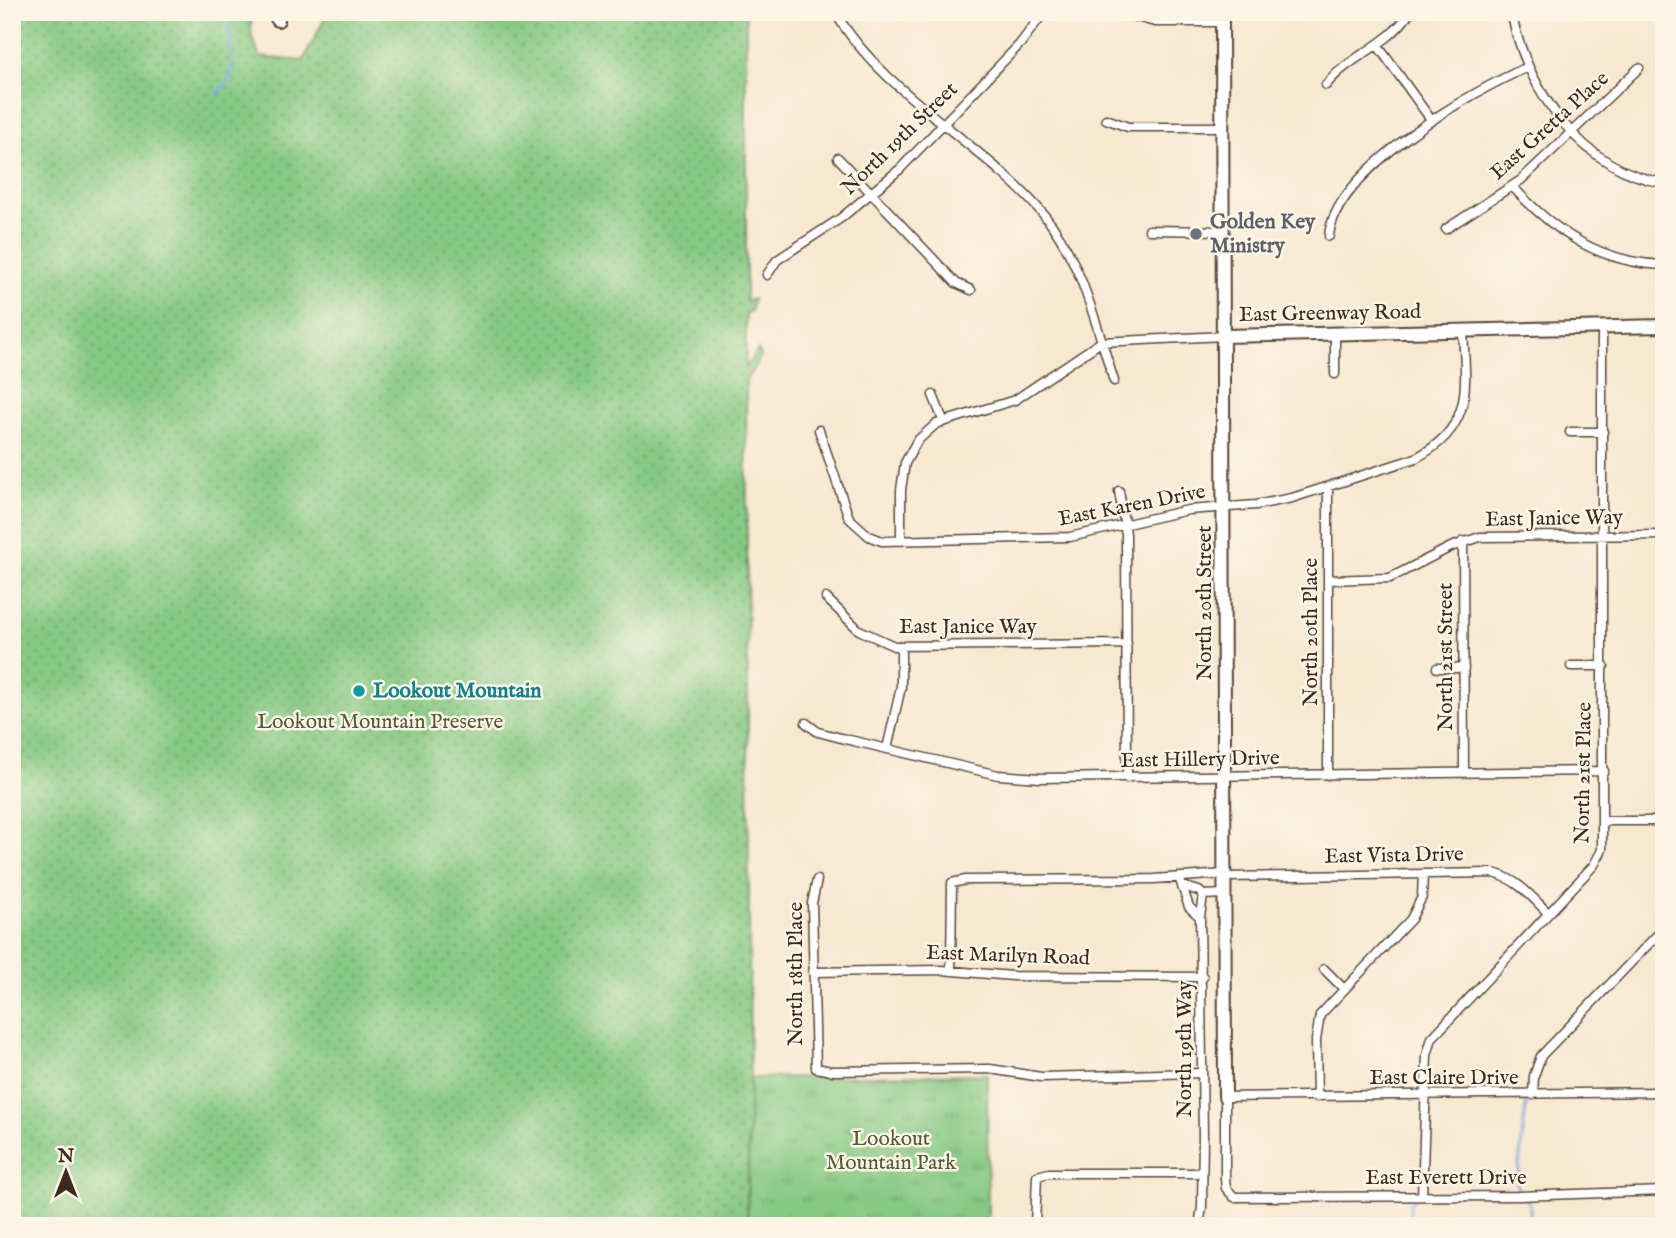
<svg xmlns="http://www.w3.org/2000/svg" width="1676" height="1238" font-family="'IM FELL English',serif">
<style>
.grass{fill:url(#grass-dots);stroke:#607a50;stroke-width:2}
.park{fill:url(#park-tufts);stroke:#607a50;stroke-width:2}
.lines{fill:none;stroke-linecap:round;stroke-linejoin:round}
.stream{stroke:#78a7e1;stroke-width:2.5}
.street-casing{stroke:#574639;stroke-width:11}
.secondary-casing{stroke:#574639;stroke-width:16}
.street{stroke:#fff;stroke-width:8}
.secondary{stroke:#fff;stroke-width:12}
.worship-dot{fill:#6b7280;stroke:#fcf5e5;stroke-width:2.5}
.culture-dot{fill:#0f9aa8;stroke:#fcf5e5;stroke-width:2.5}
.labels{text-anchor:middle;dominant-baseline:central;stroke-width:5;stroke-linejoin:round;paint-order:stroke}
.street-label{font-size:21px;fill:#3b2a1e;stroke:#fcf5e5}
.worship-label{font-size:21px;font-weight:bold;fill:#5b616d;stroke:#fcf5e5;text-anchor:start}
.culture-label{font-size:21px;font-weight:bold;fill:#0d838f;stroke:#fcf5e5;text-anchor:start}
.park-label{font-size:21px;fill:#515a3c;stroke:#fcf5e5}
</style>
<defs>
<pattern id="grass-dots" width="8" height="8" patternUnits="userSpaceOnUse" patternTransform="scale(1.75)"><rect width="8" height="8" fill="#85c983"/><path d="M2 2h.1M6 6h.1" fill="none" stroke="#6ea36b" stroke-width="1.8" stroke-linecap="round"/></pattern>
<pattern id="park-tufts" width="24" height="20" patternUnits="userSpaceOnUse" patternTransform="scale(1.75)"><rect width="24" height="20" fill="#85c983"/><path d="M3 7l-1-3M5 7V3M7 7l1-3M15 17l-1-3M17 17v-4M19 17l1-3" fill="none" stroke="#6ea36b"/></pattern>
</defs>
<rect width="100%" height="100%" fill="#fcf5e5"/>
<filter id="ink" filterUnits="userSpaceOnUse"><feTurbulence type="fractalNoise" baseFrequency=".0143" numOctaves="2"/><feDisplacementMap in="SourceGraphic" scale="14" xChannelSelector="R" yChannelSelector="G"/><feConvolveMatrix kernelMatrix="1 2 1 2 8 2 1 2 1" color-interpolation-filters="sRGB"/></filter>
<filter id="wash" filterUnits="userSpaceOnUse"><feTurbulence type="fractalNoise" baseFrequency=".00686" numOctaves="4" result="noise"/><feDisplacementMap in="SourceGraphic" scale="28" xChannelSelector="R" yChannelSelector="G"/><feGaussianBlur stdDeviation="1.57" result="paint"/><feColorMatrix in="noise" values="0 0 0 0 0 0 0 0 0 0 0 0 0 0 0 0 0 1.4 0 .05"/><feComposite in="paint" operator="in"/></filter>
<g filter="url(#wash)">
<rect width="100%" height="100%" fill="#f7e8d0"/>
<path class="grass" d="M12,12h240l-1,23 9,22 43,4 25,-49h418v290l7,-3 -2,12 -5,2v54l12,-17 3,6 -15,24 4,698 -3,148h-735z"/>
<path class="park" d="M987,1074l1,152h-241l3,-148z"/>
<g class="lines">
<path class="stream" d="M217,96l15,-22 -3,-62
M1518,1194l-1,-11 10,-86
M1523,1198l7,4v24
M1410,1226v-22l4,-5"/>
</g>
</g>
<g filter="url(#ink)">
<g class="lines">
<g class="street-casing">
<path id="street" d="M835,12c47,81 149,132 209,203 38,46 52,110 70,166
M1118,12l37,10h67
M1511,12c17,79 69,157 153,171
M1378,46l54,75
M1326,85c24,-30 63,-39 84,-73
M1106,119l22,8h95
M838,158l118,125 15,7
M1513,187c41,45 88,76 151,78
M1446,229l75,-49 118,-112
M1149,230l74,1
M1329,236c6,-66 143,-145 199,-169
M767,275l10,-15 64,-42 59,-49 120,-125 24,-32
M1335,334v40
M933,395l10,25
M819,430l30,88 20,18 13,5 188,-4 118,-27 68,-5 36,-7 124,-40c58,-31 50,-70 47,-127
M1570,432h33
M1328,488v287
M1119,491l7,43 1,244
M901,541v-51l4,-27 12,-22 19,-17 79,-24 86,-58 123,-6
M1463,541l1,232
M1328,580l62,-2 61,-31 29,-10 184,-2
M826,598l33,32 35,16 233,-2
M1571,666h33
M1437,668h27
M806,723l12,9 23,6 157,37 42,3 564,-7
M887,749l14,-62v-41
M1604,821h60
M1179,877l10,30 11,10 3,219 -1,71 -3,19
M1225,877l268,-4c23,5 39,24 55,40
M817,880l-5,23 4,165 15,3 159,-2 51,8 160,-4
M1182,886l17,5 4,4
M1200,917l3,-22 22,-1
M1324,969l20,20
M951,971l1,-88 14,-3 188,-1 71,-5
M813,972l128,-2 72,6 190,1
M1664,1092l-439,5v82l1,9 8,9 284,-1 146,-5
M1533,1095l1,-19 7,-20 123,-128
M1317,1097l-1,-57 4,-25 91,-96 11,-22 1,-23
M1422,1196l5,-141 5,-17 162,-173 8,-15v-523
M1035,1226l2,-50 12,-3h153"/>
</g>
<g class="secondary-casing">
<path id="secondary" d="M273,12l5,8
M1222,12l3,1085
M1224,336l440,-10"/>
</g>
<use href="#street" class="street"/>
<use href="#secondary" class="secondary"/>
</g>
</g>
<circle class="worship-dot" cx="1196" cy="234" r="7"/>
<circle class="culture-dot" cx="359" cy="691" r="7"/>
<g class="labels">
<g class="street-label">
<text transform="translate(1550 126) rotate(-42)">East Gretta Place</text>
<text transform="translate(900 139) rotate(-44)">North 19th Street</text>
<text transform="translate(1330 314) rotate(-1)">East Greenway Road</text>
<text transform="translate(1132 506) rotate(-11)">East Karen Drive</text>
<text transform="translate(1554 519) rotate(-1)">East Janice Way</text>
<text transform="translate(1205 603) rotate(-90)">North 20th Street</text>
<text x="968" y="627">East Janice Way</text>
<text transform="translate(1311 632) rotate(-90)">North 20th Place</text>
<text transform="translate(1446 657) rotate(-90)">North 21st Street</text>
<text transform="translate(1200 760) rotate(-1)">East Hillery Drive</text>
<text transform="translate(1584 773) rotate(-89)">North 21st Place</text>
<text transform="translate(1394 856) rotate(-1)">East Vista Drive</text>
<text transform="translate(1008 956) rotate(2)">East Marilyn Road</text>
<text transform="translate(796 974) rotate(-90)">North 18th Place</text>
<text transform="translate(1185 1049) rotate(-90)">North 19th Way</text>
<text x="1444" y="1078">East Claire Drive</text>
<text x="1446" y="1178">East Everett Drive</text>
</g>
<g class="worship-label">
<text x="1210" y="222">Golden Key<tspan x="1210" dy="24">Ministry</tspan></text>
</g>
<g class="culture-label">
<text x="373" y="691">Lookout Mountain</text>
</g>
<g class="park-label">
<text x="380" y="722">Lookout Mountain Preserve</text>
<text x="891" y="1139">Lookout<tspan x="891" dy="24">Mountain Park</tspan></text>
</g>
</g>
<rect width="1676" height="1238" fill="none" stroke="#fcf5e5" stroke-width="42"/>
<g transform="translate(66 1172)" stroke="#fcf5e5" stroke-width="5" paint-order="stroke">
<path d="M0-5L12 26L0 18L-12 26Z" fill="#3b2a1e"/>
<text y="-10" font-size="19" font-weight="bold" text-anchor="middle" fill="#3b2a1e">N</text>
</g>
</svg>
